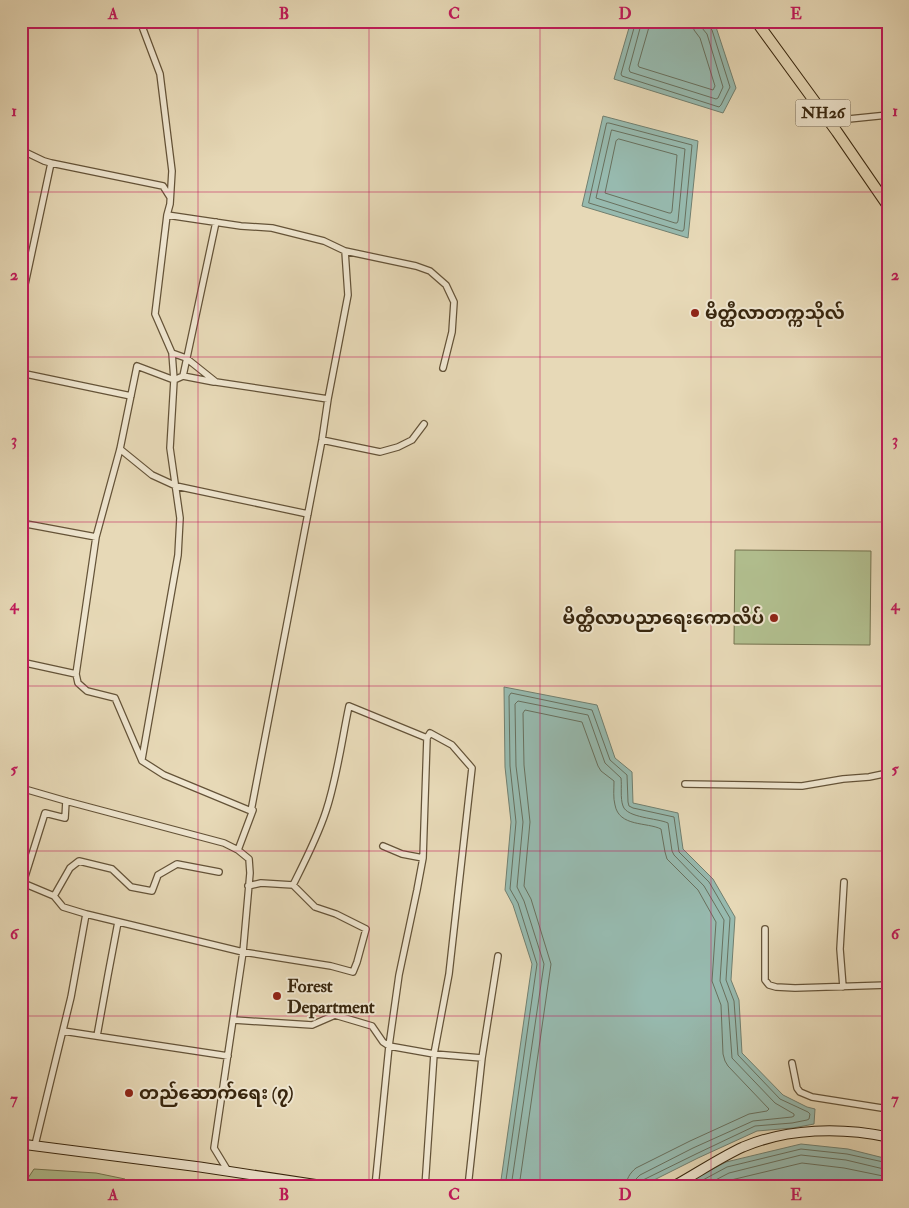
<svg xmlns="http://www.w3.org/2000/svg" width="909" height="1208" font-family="'IM FELL Double Pica','Noto Sans Myanmar',serif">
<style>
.green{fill:#b2c090;stroke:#75734f}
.water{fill:#97baaf;stroke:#717f6f}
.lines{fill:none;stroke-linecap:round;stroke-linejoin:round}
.shore{stroke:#68705e;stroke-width:1}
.street-casing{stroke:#645338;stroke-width:8}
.secondary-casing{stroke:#38260e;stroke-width:11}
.highway-casing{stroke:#38260e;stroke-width:12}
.street{stroke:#efe6d0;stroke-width:5.5}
.secondary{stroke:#efe6d0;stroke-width:9}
.highway{stroke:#e7d9b7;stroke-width:10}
.grid{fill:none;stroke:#c2185b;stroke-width:1;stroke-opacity:0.55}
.poi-dot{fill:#8f2418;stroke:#efe6d0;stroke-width:2}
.labels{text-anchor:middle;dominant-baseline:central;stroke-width:4;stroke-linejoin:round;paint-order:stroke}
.shield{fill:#efe6d0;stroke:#6f6048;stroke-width:1}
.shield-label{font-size:16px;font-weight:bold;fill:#38260e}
.poi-label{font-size:18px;font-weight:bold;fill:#38260e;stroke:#efe6d0;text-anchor:start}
.neatline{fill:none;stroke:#c2185b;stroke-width:2}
.grid-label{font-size:16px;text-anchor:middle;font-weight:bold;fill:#c2185b}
</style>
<rect width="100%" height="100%" fill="#e7d9b7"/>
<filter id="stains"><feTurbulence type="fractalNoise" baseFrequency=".004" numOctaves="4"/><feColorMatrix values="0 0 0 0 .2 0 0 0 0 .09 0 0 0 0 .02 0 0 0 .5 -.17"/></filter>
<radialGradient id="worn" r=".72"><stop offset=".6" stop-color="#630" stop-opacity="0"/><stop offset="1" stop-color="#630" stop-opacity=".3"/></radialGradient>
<path class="green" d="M735,550l136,1 -1,94 -136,-1z
M34,1169l62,4 29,6 1,8h-104z"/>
<path class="water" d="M631,21h72l12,3 21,64 -13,25 -109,-34z
M603,116l95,25 -10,97 -106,-32z
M504,687l93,18 18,53 17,14 1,31 45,10 5,36 30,30 22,38 -4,63 8,20 3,53 41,42 24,12 8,2 -1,15 -21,4 -36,3 -59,27 -58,29h-140l32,-223 -19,-59 -8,-15 6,-68 -6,-55z
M801,1144l47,5 40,10v28h-204l4,-6 38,-19z"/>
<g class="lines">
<path class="shore" d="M636,21l-15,53 1,2 97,31 2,-2 9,-18 -18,-57 -4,-4 -1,-5
M642,21l-13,48 1,3 86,27 2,-1 5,-11 -16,-53 -5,-6 -1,-7
M650,21l-1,6 -11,38 1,2 74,23 2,-4 -15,-48 -6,-8 -1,-9
M607,123h2l83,22 -8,84 -1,2h-2l-92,-28z
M612,130l73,19 -7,72 -1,2h-2l-79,-25 15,-66z
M619,139l58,16 -5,56 -1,2h-2l-64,-20 11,-52z
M505,1187l32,-223 -19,-61 -8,-14 6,-67 -6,-56 -1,-70 2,-3 81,17 18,50 17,15 1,27 1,4 4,2 41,9 5,35 30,30 21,36 -4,62 8,21 4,54 42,44 28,13 2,2 -1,5 -2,1 -15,3 -37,3 -59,28 -53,26 -2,3 -1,4
M511,1187l33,-223 -20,-63 -7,-14 6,-65 -7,-56 -1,-62 3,-3 70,14 17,48 16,15c1,8 -1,20 2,28 4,12 34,12 45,17l4,28 2,4 30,31 20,34 -4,61 8,22 4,55 43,45 19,11v2l-2,1 -39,4 -60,27 -53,27 -5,5 -1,7
M519,1187l32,-223 -20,-65 -7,-13 6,-64 -6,-57 -1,-52 2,-3 57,12 16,44 3,5 13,10c0,8 -1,17 1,24 4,22 32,17 46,24l4,23 2,7 31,31 18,32 -4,59 9,24 2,49 2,7 3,5 41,43 -2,2 -18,3 -59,27 -54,27c-6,5 -10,11 -10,19
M690,1187l37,-20 74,-18 46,5 41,9
M702,1187l27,-14 72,-18 45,5 42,10
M718,1187l13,-7 71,-17 42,5 44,9"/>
<g class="street-casing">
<path id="street" d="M140,21l20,53 12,97 -2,33 -3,11 -12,99 17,39 14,5 30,24 112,17 -6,41 -71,371 2,-1 -15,40 11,9 1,14 -7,79 -29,196 14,23
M829,121l59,-6
M21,150l23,11 7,2
M167,215l74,11 31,2 52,13 21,10
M21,303l30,-140 112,23 7,11
M21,373l110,23
M183,376l33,-154
M214,382l-31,-6 -9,4 -37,-14 -17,83 -24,88 -20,137 2,9 9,8 28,7 27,63 22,14 87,36
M328,399l20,-104 -3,-44 71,15 14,5 16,14 8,17 -2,30 -9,36
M322,440l58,12 18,-5 14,-7 12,-16
M120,449l32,26 24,11 132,28
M21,523l75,14
M21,662l55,12
M142,759l36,-204 2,-37 -10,-70 4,-68 -2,-27
M685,784l117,2 41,-7 26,-2 19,-4
M21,788l45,13 158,42 14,7
M383,846l19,8 21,4
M23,883l22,-70 20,5 1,-17
M21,884l2,-1 31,13 16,-28 9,-7 33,8 19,18 21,4 6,-16 19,-11 42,8
M248,886l13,-3 32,2c12,-24 25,-49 33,-74 11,-33 16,-72 23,-105l78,32 3,-5 22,12 20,23 -23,206 -15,80 -9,133
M86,914l157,38 88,14 22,6 4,-10 9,-33 -30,-15 -21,-7 -22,-22
M765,929v51l4,5 7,2 19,1 93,-3
M843,987l-3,-38 4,-67
M234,1020l78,5 23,-10 37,11 11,16 6,4 45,8 48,4
M63,1031l165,25
M97,1036l11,-61 10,-53
M792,1063l5,25 3,4 12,5 76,12
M35,1145l36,-148 15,-83 -23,-7 -9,-11
M375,1187l14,-141 10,-71 18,-85 6,-32 4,-120
M468,1187l14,-129 16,-102"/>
</g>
<g class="secondary-casing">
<path id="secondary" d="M21,1144l179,23 132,20
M672,1187c24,-13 47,-29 71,-40 45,-19 98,-20 145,-10"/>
</g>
<g class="highway-casing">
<path id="highway" d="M756,21l81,111 51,74"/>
</g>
<use href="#street" class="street"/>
<use href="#secondary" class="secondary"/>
<use href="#highway" class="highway"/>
</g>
<path class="grid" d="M198,21v1166M369,21v1166M540,21v1166M711,21v1166M21,192h867M21,357h867M21,522h867M21,686h867M21,851h867M21,1016h867"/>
<g class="poi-dot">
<circle cx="695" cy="313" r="5"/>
<circle cx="774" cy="618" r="5"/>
<circle cx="277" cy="996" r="5"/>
<circle cx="129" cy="1093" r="5"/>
</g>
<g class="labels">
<rect class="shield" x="795.5" y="99.5" width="55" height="27" rx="4"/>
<g class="shield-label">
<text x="823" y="113">NH26</text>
</g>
<g class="poi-label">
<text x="705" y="313">မိတ္ထီလာတက္ကသိုလ်</text>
<text x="764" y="618" text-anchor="end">မိတ္ထီလာပညာရေးကောလိပ်</text>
<text x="287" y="986">Forest<tspan x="287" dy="21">Department</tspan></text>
<text x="139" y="1093">တည်ဆောက်ရေး (၇)</text>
</g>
</g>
<rect width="909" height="1208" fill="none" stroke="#e7d9b7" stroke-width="55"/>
<rect x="28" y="28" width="854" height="1152" class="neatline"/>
<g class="grid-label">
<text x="113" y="19">A</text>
<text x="284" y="19">B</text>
<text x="454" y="19">C</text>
<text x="625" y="19">D</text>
<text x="796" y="19">E</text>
<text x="14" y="116">1</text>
<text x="895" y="116">1</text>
<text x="14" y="280">2</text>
<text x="895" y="280">2</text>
<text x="14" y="445">3</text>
<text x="895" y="445">3</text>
<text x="14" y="610">4</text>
<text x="895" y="610">4</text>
<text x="14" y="774">5</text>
<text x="895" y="774">5</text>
<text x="14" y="939">6</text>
<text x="895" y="939">6</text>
<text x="14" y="1104">7</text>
<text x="895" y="1104">7</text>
<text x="113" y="1200">A</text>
<text x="284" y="1200">B</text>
<text x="454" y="1200">C</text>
<text x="625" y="1200">D</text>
<text x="796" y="1200">E</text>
</g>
<rect width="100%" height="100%" filter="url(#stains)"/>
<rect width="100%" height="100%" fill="url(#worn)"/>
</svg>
